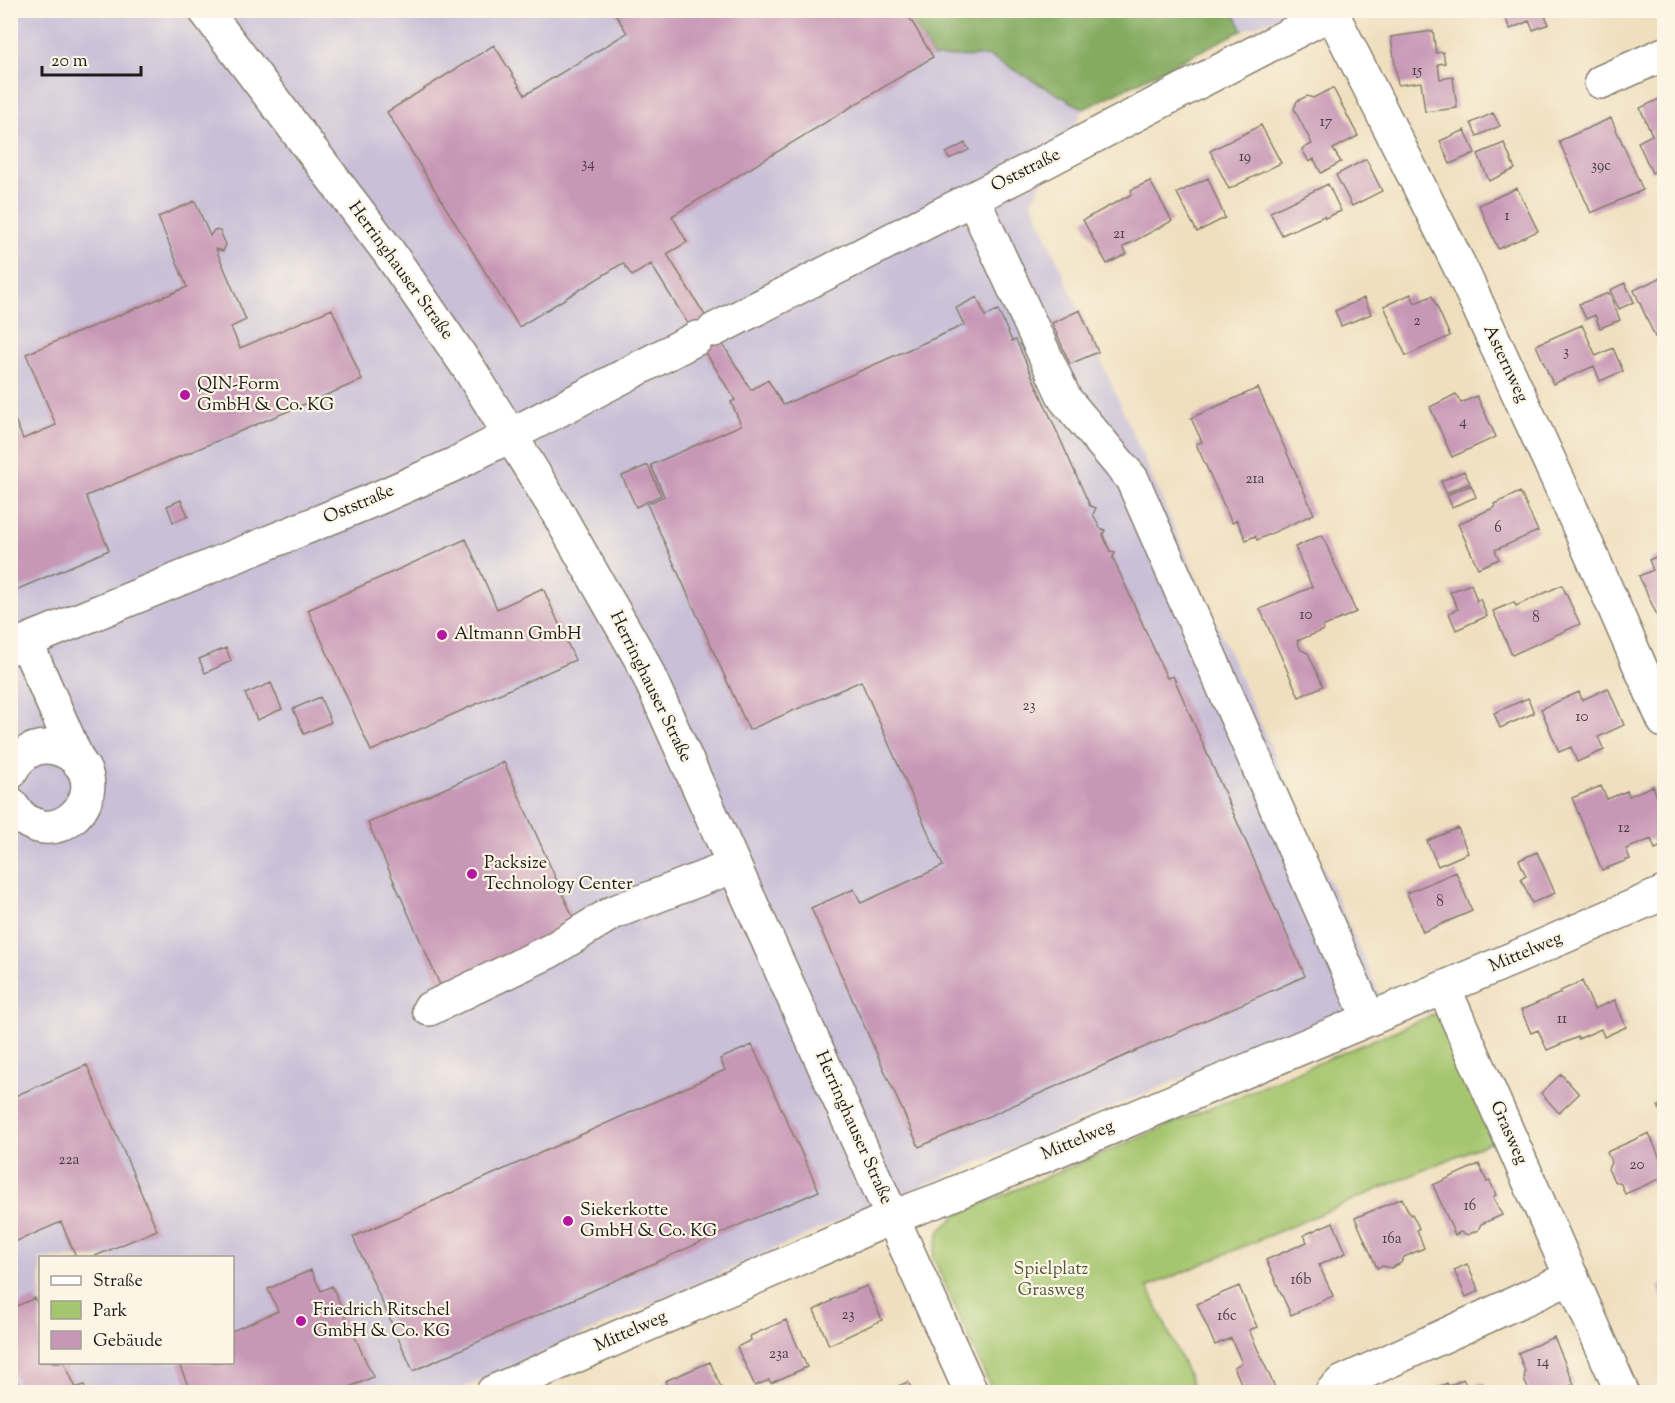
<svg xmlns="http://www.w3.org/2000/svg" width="1675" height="1403" font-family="'Sorts Mill Goudy',serif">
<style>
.industrial{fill:#c9bfd7;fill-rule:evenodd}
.green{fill:#a5c66e;stroke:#607145;stroke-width:1.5}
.forest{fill:#84ab61;stroke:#50643e;stroke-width:1.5}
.building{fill:#c798b6}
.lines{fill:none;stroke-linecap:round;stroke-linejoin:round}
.minor-casing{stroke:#867e6e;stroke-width:36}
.minor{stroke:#fff;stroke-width:33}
.poi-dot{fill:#b5179e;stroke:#fcf5e5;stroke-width:2}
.labels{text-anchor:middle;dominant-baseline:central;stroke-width:4.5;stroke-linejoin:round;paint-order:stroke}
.number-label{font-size:15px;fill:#473b42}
.street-label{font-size:18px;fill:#1c1c1c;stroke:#fcf5e5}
.poi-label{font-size:18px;fill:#1c1c1c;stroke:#fcf5e5;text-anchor:start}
.park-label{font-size:18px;fill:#4c5839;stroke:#fcf5e5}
</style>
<rect width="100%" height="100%" fill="#fcf5e5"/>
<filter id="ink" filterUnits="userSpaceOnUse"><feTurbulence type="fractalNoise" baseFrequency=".0167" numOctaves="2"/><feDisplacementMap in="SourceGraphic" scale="12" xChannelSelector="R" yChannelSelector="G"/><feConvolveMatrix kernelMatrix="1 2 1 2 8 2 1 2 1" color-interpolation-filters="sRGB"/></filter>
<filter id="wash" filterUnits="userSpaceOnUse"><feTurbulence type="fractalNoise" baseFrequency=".008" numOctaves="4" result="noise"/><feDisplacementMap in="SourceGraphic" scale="24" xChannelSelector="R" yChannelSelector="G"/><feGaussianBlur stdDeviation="1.35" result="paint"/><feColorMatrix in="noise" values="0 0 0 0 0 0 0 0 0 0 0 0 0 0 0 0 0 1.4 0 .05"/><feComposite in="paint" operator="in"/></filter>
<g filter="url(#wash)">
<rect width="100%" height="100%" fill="#efdfbf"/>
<path class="industrial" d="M10,11h1276l2,3 -45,16 -159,79 -53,92 349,795 -538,223 -388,173h-443zM40,1258h192v104h-192z"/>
<path class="green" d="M1440,1012l57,127 -349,148 48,105h-203l-60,-135 7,-27 20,-17z"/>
<path class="forest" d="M905,11h327l11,19 -159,79 -95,-53 -56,1z"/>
<g id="blocks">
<path class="building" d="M613,10h292l28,47 -261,159 15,26 -20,12 84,136 17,-10 15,25 181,-80 -8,-17 21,-11 8,19 13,-6 14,31 4,-1 74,166 6,2 -3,6 7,14 5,2 -2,5 7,16 5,1 -2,6 54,120 6,-2 132,300 -386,171 -108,-239 43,-19 7,14 82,-37 -82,-185 -112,49 -102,-226 17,-8 -13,-31 90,-40 -10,-23 4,-2 -84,-136 -19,12 -9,-13 -104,64 -132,-215 107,-67 31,50 102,-62z
M1502,10h50l-8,4 5,10 -16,6 -4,-9 -19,8z
M1433,31l3,22 7,-1 2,11 -7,1 2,15 13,-2 4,31 -32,4 -4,-30 -23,3 -7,-48z
M1333,88l25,48 -25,13 8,13 -20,11 -7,-14 -5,3 -7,-13 10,-5 -18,-35 3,-8 10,-5 6,2z
M1664,97v57l-1,1 1,4v8l-12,6 -14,-31 14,-7 -12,-27z
M1493,113l7,13 -23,10 -6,-13z
M1611,118l32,72 -52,23 -32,-72z
M1261,125l20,38 -52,26 -19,-38z
M1465,130l10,23 -25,11 -10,-23z
M965,143l4,7 -20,9 -3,-6z
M1504,143l11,26 -26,12 -11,-27z
M1366,159l16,32 -30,15 -16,-31z
M1208,178l17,40 -28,14 -20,-39z
M1150,181l22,40 -49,26 4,7 -20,10 -24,-44 49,-26 -1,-4z
M1328,184l13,27 -16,7 -1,-2 -42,19 -12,-23z
M1517,188l21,43 -40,18 -19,-44z
M195,201l15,35 4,-6 6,1 6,14 -3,6 -7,-2 30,71 -15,7 9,21 92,-39 30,71 -276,116 23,54 -98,42v-182l12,29 33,-14 -30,-71 161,-67 -29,-70z
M1664,276v57l-9,4 -21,-47z
M1625,283l9,19 -15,7 -9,-19z
M1609,293l11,27 -20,8 -5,-13 -9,4 -7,-15z
M1411,294l4,9 17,-7 18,40 -44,20 -22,-50z
M1364,298l7,16 -30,12 -6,-15z
M1080,310l18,42 -28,12 -18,-41z
M1582,325l14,31 17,-8 10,23 -23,10 -6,-15 -41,18 -17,-39z
M1258,388l56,126 -57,26 -2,-4 -9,4 -9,-20 -5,3 -36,-79 6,-2 -11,-24z
M1456,394l5,9 16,-7 19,41 -44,20 -22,-50z
M648,465l13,30 -25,12 -14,-31z
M1464,471l6,12 -24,10 -5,-12z
M1471,485l5,12 -24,10 -5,-12z
M1520,492l18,39 -43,19 4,9 -21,9 -20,-44 37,-17 -1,-3z
M181,500l7,16 -15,6 -6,-16z
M1322,535l34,77 -34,15 2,3 -27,11 4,9 7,3 15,33 -24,11 -39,-88 52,-22 -17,-40z
M466,539l31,70 46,-21 32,72 -204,91 -63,-141z
M1664,553v67l-4,2 -21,-46 14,-6 -4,-10z
M1471,584l6,17 3,-2 7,17 -31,14 -7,-17 9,-4 -8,-17z
M1562,585l18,39 -68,31 -19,-44 21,-9 2,4z
M226,648l5,13 -26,12 -6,-14z
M271,683l11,26 -25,11 -12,-26z
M1608,688l16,37 -26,12 6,13 -27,12 -6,-15 -12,5 -18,-43 38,-17 3,8z
M320,697l11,25 -27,12 -11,-25z
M1528,698l6,15 -34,15 -6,-15z
M504,762l72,162 -136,61 -72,-162z
M1601,786l6,13 20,-8 2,5 24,-10 11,29v30l-9,4 -4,-10 -25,10 4,10 -28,11 -30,-72z
M1458,828l10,25 -30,13 -11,-25z
M1537,852l18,41 -23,10 -11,-24 5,-3 -7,-16z
M1456,872l16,39 -49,21 -16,-39z
M1582,981l12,28 21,-9 11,27 -22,10 -3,-8 -23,10v-2l-31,13 -9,-20 -7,3 -10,-23 40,-17 -1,-2z
M752,1045l67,146 -32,14 -1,-1 -373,167 -60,-134 372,-167 -5,-11z
M87,1065l70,165 -64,27h-17l-15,-35 -51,22v-146z
M1561,1074l18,20 -20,19 -18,-20z
M1664,1103v18l-6,-15z
M1649,1133l15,35v9l-39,17 -4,-10 -7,-3 -6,-12 3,-7 -4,-10z
M1479,1164l8,18 3,-1 6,14 -3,2 9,18 -21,9 -3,6 -10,5 -8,-3 -5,3 -22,-50z
M1402,1198l8,17 2,-1 7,14 -2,2 7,18 -20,9 -3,6 -10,5 -8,-2 -6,2 -22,-50z
M1333,1222l13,31 -27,12 14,31 -42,19 -25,-55 41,-18 -3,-7z
M1467,1264l12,27 -13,6 -12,-27z
M311,1270l10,21 11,-5 41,91 -35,15h-147l-13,-30h54v-31l46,-20 -10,-22z
M1664,1284v19l-6,-16z
M867,1286l15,34 -53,25 -15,-35 18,-9 -1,-1z
M1239,1286l18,41 -8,3 28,62h-32l-11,-25 8,-4 -11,-25 -16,7 -18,-41z
M35,1298l5,11v53h24l12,26 8,-3 3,7h-65l-12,-26v-57z
M786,1320l21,47 -36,16 -2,-3 -14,6 -18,-39 14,-7 -1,-4z
M1554,1337l20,47 -18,8h-24l-3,-2 -5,-10 1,-9 -7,-18z
M710,1362l13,30h-53l-5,-11z
M1463,1379l5,9 14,-6 4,10h-50l-1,-3 12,-6 2,3z
M908,1382l5,10h-33l11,-4v1z"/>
</g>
</g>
<g filter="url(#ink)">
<use href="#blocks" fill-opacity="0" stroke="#867e6e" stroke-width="1.5"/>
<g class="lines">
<g class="minor-casing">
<path id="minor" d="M205,10l183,241 82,119 85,138 87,153 329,731
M1332,13l131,260 102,222 99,226
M1601,82l63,-28
M973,199l92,200 67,80 237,540
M714,330l313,-159 310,-161
M26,642l53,121
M10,648l368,-150 77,-34 242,-126
M10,773c7,-15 20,-26 36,-26 12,0 22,5 30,12 39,38 -28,104 -66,44
M1444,988l178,404
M429,1009l121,-58 62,-38 122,-47
M493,1392l400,-175 48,-18 583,-245 140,-61
M1332,1392l9,-9 231,-106"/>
</g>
<use href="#minor" class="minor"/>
</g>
</g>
<g class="poi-dot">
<circle cx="185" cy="395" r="6"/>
<circle cx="442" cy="635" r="6"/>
<circle cx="472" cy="874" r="6"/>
<circle cx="568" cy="1221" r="6"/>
<circle cx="301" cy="1321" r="6"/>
</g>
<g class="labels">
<g class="number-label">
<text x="1417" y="71">15</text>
<text x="1326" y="122">17</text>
<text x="1245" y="157">19</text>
<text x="588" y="164">34</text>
<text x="1601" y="166">39c</text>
<text x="1507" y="216">1</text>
<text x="1119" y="234">21</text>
<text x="1417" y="321">2</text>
<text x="1566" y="352">3</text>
<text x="1463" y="422">4</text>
<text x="1255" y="479">21a</text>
<text x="1498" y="528">6</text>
<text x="1306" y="615">10</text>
<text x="1536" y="618">8</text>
<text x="1029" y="706">23</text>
<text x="1582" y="717">10</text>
<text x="1624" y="828">12</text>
<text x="1440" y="902">8</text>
<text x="1562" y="1019">11</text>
<text x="69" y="1160">22a</text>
<text x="1637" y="1165">20</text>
<text x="1470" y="1206">16</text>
<text x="1392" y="1239">16a</text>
<text x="1301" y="1280">16b</text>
<text x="848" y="1315">23</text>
<text x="1227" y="1316">16c</text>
<text x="779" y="1354">23a</text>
<text x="1543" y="1362">14</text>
</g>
<g class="street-label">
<text transform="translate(1026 171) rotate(-27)">Oststraße</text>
<text transform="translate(400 271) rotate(54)">Herringhauser Straße</text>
<text transform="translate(1505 364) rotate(65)">Asternweg</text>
<text transform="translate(359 505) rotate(-23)">Oststraße</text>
<text transform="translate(650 687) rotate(64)">Herringhauser Straße</text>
<text transform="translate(1526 953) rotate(-23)">Mittelweg</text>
<text transform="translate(853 1128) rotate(66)">Herringhauser Straße</text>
<text transform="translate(1508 1133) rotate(66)">Grasweg</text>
<text transform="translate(1078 1141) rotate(-23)">Mittelweg</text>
<text transform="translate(631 1332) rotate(-24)">Mittelweg</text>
</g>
<g class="poi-label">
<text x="197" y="385">QIN-Form<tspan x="197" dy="21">GmbH &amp; Co. KG</tspan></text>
<text x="454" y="635">Altmann GmbH</text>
<text x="484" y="864">Packsize<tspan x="484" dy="21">Technology Center</tspan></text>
<text x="580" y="1211">Siekerkotte<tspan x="580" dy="21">GmbH &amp; Co. KG</tspan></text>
<text x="313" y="1311">Friedrich Ritschel<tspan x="313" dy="21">GmbH &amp; Co. KG</tspan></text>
</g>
<g class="park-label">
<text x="1051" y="1270">Spielplatz<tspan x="1051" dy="21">Grasweg</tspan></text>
</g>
</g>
<rect width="1675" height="1403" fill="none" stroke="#fcf5e5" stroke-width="36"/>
<rect x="39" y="1256" width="195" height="108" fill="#fcf5e5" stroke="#a29e95" stroke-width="1.5"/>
<rect x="51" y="1276" width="30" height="9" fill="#ffffff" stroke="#a29e95" stroke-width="1.5"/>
<text x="93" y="1286" font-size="18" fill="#1c1c1c">Straße</text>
<rect x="51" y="1301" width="30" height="18" fill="#a5c66e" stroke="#a29e95" stroke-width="1.5"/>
<text x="93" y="1316" font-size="18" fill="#1c1c1c">Park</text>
<rect x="51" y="1331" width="30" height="18" fill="#c798b6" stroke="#a29e95" stroke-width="1.5"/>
<text x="93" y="1346" font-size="18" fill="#1c1c1c">Gebäude</text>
<path d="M42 66v9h99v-9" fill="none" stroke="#1c1c1c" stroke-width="3"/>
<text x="51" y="66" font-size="18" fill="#1c1c1c" stroke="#fcf5e5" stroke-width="4.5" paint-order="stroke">20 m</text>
</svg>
